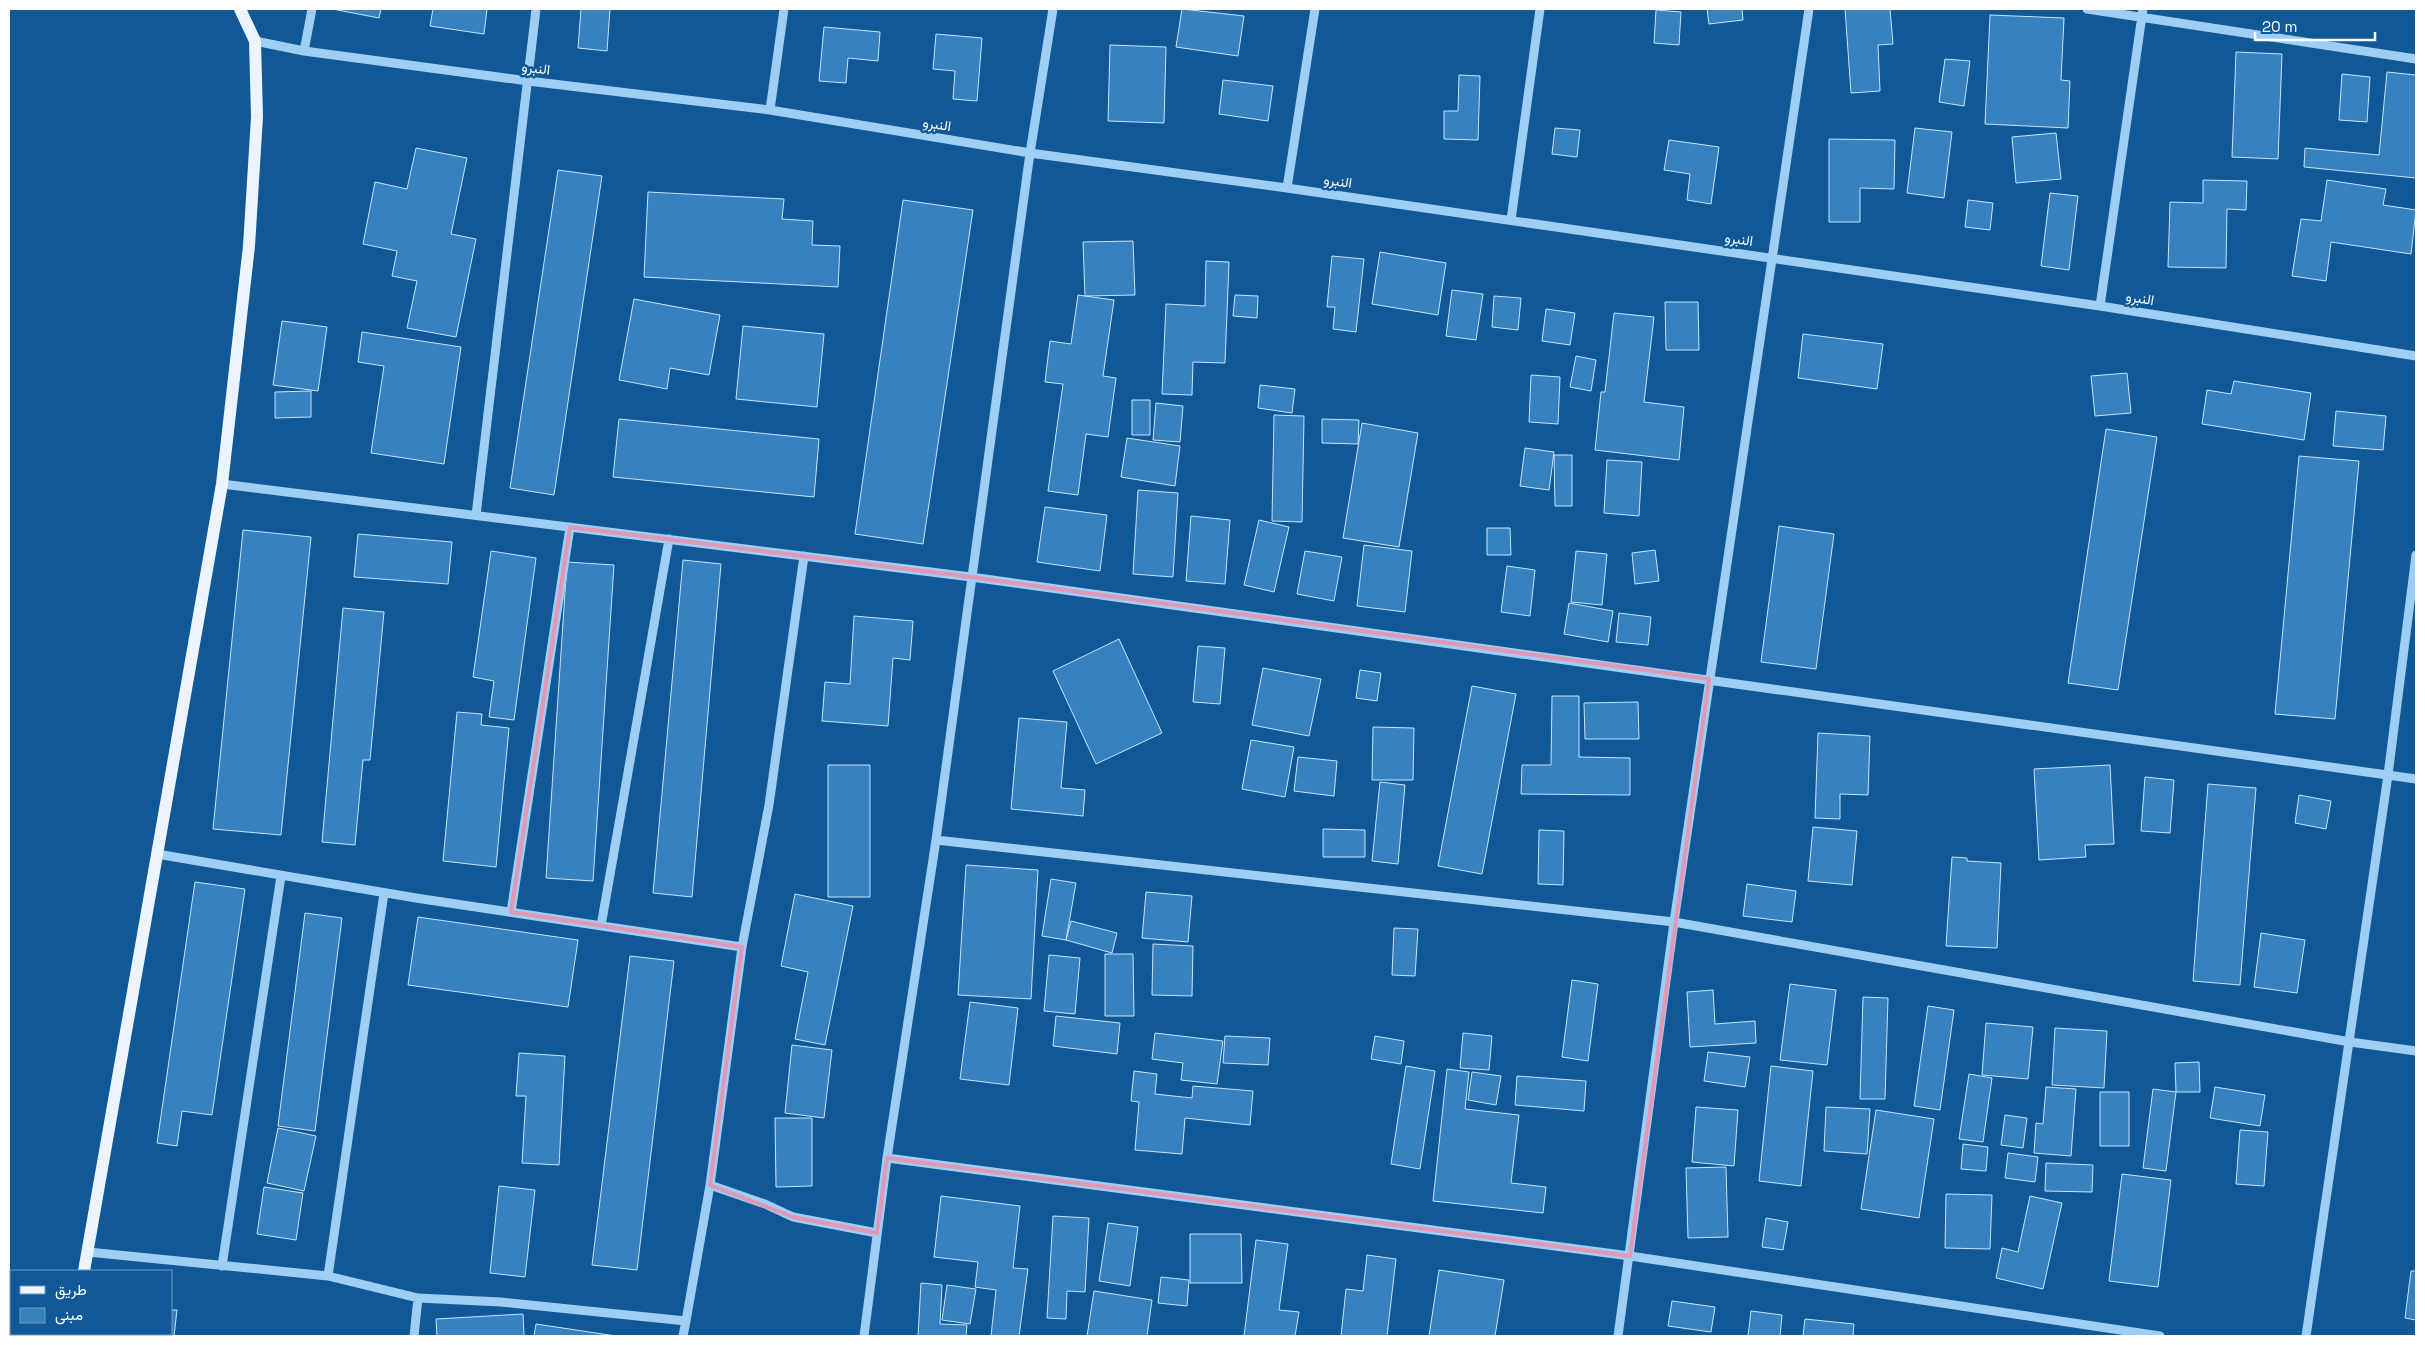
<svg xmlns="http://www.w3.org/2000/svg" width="2425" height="1345" font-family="'Space Grotesk',Vazirmatn,sans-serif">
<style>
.building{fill:#3881bf;stroke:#c7e5fe}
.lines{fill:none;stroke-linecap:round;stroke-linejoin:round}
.minor{stroke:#9fcef4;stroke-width:9}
.major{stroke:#ecf5ff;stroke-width:12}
.marked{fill:none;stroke:#e497b5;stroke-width:4;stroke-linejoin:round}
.labels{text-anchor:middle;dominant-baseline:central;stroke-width:5;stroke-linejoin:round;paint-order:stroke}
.street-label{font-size:14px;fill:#fff;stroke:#105896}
</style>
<rect width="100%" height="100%" fill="#105896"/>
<path class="building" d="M332,9h49l-2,9z
M433,9h54l-3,25 -54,-8z
M581,9h29l-3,42 -29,-3z
M1182,9l62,7 -6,40 -62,-9z
M1707,9h35l1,11 -34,4z
M1845,9h45l3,35 -15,1 2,46 -29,2z
M1656,10l25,2 -2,33 -25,-2z
M1990,15l74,3 -3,62 9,1 -2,47 -83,-4z
M824,27l56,5 -2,29 -30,-3 -2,25 -27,-2z
M936,34l46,4 -5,63 -24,-2 2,-28 -22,-2z
M1110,45l56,2 -2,76 -56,-2z
M2236,52l46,2 -4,105 -46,-2z
M1945,59l25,2 -6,45 -25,-4z
M2387,72l29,3v103l-112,-11 1,-19 74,7z
M2342,74l28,3 -3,45 -28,-2z
M1459,75l21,1 -2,64 -34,-1v-28h14z
M1223,80l50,6 -5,35 -49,-7z
M1555,128l25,2 -3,27 -25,-3z
M1915,128l37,4 -8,66 -37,-5z
M2056,133l5,46 -45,4 -4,-46z
M1829,139l66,1 -1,49 -34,-1v34h-31z
M1669,140l50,7 -8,57 -24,-4 3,-26 -26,-4z
M416,148l51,10 -16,76 25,5 -20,98 -49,-9 10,-47 -25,-5 5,-25 -34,-7 12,-62 32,7z
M558,170l44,6 -48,319 -44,-7z
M2203,180l44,1 -1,29 -19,-1 -1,59 -58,-1 2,-65 33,1z
M2327,180l59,9 -3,16 33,5 -5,44 -80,-12 -5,39 -34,-5 9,-57 20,2z
M648,192l136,7 -2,20 31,2 -1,24 28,1 -2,41 -194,-10z
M2050,193l28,3 -9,74 -28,-4z
M903,200l70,10 -50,334 -68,-10z
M1968,200l25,3 -3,27 -25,-3z
M1133,241l2,54 -50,1 -2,-54z
M1380,252l66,11 -8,52 -66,-11z
M1332,256l32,3 -8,73 -23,-3 2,-22h-8z
M1206,261l23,1 -4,101 -32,-1 -1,33 -30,-1 4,-90 39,2z
M1452,290l31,4 -7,46 -30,-4z
M1078,295l36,5 -11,76 13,2 -8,59 -22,-3 -8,61 -30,-4 15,-107 -18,-2 5,-41 21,3z
M1235,295l23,1 -1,22 -24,-2z
M1494,296l27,2 -3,32 -26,-3z
M634,299l86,16 -11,60 -39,-7 -3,21 -48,-9z
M1665,302h33l1,48h-33z
M1546,309l29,4 -5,32 -28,-4z
M1614,313l40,4 -10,85 40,5 -5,53 -84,-10 6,-58h4z
M282,321l45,6 -9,64 -45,-6z
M743,326l81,8 -7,73 -81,-8z
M362,332l99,15 -17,117 -73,-11 13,-87 -26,-4z
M1803,334l80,10 -6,45 -79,-11z
M1576,356l20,4 -5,31 -21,-4z
M2127,373l4,40 -36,3 -4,-40z
M1531,375l29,2 -2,47 -29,-2z
M2234,381l77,12 -7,47 -102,-16 5,-34 24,4z
M1260,385l35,4 -3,24 -34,-5z
M311,391v26l-36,1v-26z
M1132,400h18v35h-18z
M1156,403l27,3 -3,36 -27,-2z
M2336,411l50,5 -3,34 -50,-4z
M1274,415l30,1 -2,106 -30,-1z
M619,419l200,20 -5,58 -201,-20z
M1322,419l37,1 -1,24 -36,-1z
M1362,423l56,10 -19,114 -56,-9z
M2106,429l51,8 -39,253 -50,-7z
M1127,438l53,8 -5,40 -54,-9z
M1525,448l29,4 -5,38 -29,-4z
M1554,455h18v51h-17z
M2299,456l60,5 -24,258 -60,-5z
M1607,460l35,2 -3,54 -35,-3z
M1138,490l40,3 -5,84 -40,-3z
M1045,507l62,8 -7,56 -63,-9z
M1191,516l39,4 -5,64 -39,-3z
M1259,520l30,7 -15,65 -30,-7z
M1779,526l55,8 -18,135 -55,-7z
M1487,528h23l1,27h-24z
M243,530l68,7 -30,298 -68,-6z
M358,534l94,8 -4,42 -94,-7z
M1364,545l48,6 -7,61 -48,-6z
M1655,550l4,31 -24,3 -3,-31z
M491,551l45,7 -22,162 -25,-3 5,-36 -21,-4z
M1305,551l37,6 -8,44 -37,-7z
M1576,551l31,3 -5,51 -31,-3z
M683,560l38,4 -29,333 -39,-4z
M567,562l47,3 -21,316 -47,-3z
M1507,566l28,4 -5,46 -29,-4z
M1569,603l44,8 -5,31 -44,-8z
M343,608l41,4 -14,148h-7l-8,85 -33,-3z
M1619,613l32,4 -3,28 -32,-3z
M854,616l59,5 -3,39 -17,-2 -5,68 -66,-5 3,-39 25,2z
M1119,639l43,94 -66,31 -43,-93z
M1198,646l27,2 -5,56 -27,-2z
M1263,668l58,11 -12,57 -57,-11z
M1360,670l21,3 -4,28 -21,-3z
M1472,686l44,8 -34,180 -44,-8z
M1552,696h27v61l51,1v37l-109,-1 1,-29h29z
M1638,702l1,37h-54l-1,-36z
M457,712l25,2 -1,11 28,3 -13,139 -53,-6z
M1019,718l48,4 -6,66 24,2 -2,26 -72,-7z
M1373,727l41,1 -1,52h-41z
M1818,733l52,3 -2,59 -28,-1v25l-25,-1z
M1251,740l43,7 -9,50 -43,-8z
M1298,757l39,4 -3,35 -40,-5z
M828,765h42v132h-42z
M2110,765l4,79 -29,1 1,12 -47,3 -5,-91z
M2145,777l29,3 -4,53 -29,-2z
M1380,782l25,3 -7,79 -26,-3z
M2208,784l48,4 -16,197 -47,-4z
M2299,795l32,6 -5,28 -31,-6z
M1813,827l44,4 -5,54 -44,-4z
M1323,829l42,1v27h-42z
M1539,830l25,1 -1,54 -25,-1z
M1952,857l15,1v3l34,2 -4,85 -51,-2z
M966,865l72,5 -7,129 -73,-4z
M1051,879l25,4 -10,57 -24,-4z
M195,882l50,7 -33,226 -30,-4 -5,35 -20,-3z
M1747,884l49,7 -4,31 -49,-6z
M1146,892l46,4 -4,46 -46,-4z
M795,894l58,12 -28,139 -30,-6 13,-67 -27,-6z
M305,913l37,5 -27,213 -37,-5z
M418,917l160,23 -10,67 -160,-22z
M1071,921l46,12 -5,20 -46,-13z
M1394,928l24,1 -3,47 -23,-1z
M2261,933l44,7 -8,53 -43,-6z
M1153,944l40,2 -1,50 -40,-1z
M1105,954h28l1,62h-29z
M1049,955l31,3 -5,56 -31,-3z
M630,956l44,5 -37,309 -45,-5z
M1572,980l26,4 -10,77 -26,-4z
M1790,984l46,6 -9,75 -47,-5z
M1713,990l2,34 40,-3 1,22 -66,4 -3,-55z
M1863,997l25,1 -3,101h-25z
M970,1002l48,6 -9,77 -49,-6z
M1928,1006l26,4 -14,100 -26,-4z
M1056,1016l64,7 -3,31 -64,-8z
M1986,1023l47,4 -5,52 -46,-4z
M2055,1028l52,3 -3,57 -52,-3z
M1155,1033l68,8 -6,43 -36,-4 2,-17 -31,-4z
M1463,1033l29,3 -3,34 -29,-2z
M1225,1036l45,2 -2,27 -45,-2z
M1375,1036l29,5 -3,23 -30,-5z
M792,1045l40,5 -8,68 -39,-5z
M1708,1052l42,5 -5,30 -41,-6z
M519,1053l46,3 -6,109 -37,-2 4,-67h-10z
M2199,1062l1,30h-24l-1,-29z
M1406,1066l29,5 -15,98 -29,-5z
M1771,1066l42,5 -12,115 -42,-5z
M1447,1069l22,3 -4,37 54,6 -8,68 35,4 -3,26 -110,-12z
M1134,1071l23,3 -2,20 37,4 1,-12 60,5 -3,34 -65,-7 -3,36 -47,-4 4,-48 -8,-1z
M1472,1072l29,4 -5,29 -28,-5z
M1969,1074l23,4 -9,64 -24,-3z
M1517,1076l69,5 -2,30 -69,-6z
M2046,1087l30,2 -5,67 -37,-3 2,-30 7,1z
M2215,1087l50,8 -5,31 -50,-8z
M2153,1089l23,3 -10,79 -23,-3z
M2100,1092h29v54h-29z
M1696,1107l42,3 -4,56 -42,-4z
M1826,1107l44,2 -3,45 -43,-3z
M1876,1110l58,9 -15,99 -58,-9z
M2005,1115l22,3 -4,30 -22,-3z
M775,1118h37v68l-36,1z
M278,1128l38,8 -12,55 -37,-8z
M2240,1130l28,2 -4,54 -28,-2z
M1963,1144l25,3 -2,24 -25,-2z
M2008,1153l30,4 -3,25 -30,-4z
M2046,1163l47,2 -1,27 -47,-1z
M1726,1167l2,70 -40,1 -2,-70z
M2122,1174l49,6 -13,107 -49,-6z
M499,1186l36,4 -10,87 -35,-4z
M264,1187l39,6 -7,47 -39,-6z
M1946,1194l46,1 -2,54 -45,-1z
M941,1196l79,10 -7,62 15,1 -9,67h-28l5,-46 -21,-3 3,-25 -44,-5z
M2030,1196l32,7 -19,86 -47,-11 6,-30 16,4z
M1053,1216l36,2 -4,74 -18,-1 -1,28 -19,-1z
M1766,1218l22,4 -5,28 -21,-3z
M1108,1223l30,4 -8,59 -31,-5z
M1190,1234h51l1,49h-52z
M1256,1240l32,4 -9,66 20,2 -4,24h-51z
M1367,1255l29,4 -9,77h-46l5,-47 17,2z
M1439,1270l65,10 -9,56h-66z
M2411,1271h5v49l-11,-2z
M1161,1277l28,3 -2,26 -29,-3z
M921,1283l21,2 -2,39 27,1 -1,11h-48z
M947,1285l29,4 -6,35 -28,-4z
M1094,1291l58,9 -5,36h-60z
M1672,1301l43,6 -4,25 -43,-6z
M171,1310h6l-3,26 -18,-2h15z
M1751,1311l31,4 -2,21h-32z
M523,1314l1,22h-87l-1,-17z
M1805,1319l49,5 -1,12h-50z
M536,1324l80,12h-82z"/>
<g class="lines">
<path class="minor" d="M2087,9l329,50
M255,41l49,10 224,30 242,29 260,43 257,35 813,118 316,50
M304,51l8,-42
M770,110l14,-101
M1287,188l28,-179
M1511,220l29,-211
M2100,306l43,-297
M222,484l749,93 1445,202
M476,515l60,-506
M936,840l738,82 676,120 66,9
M157,854l259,44 326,49 -32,238 55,19 28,13 84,16
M511,912l59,-385
M601,926l68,-387
M742,947l27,-142 35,-249
M887,1158l743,98 530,80
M88,1252l240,24 90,22 -4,38
M222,1266l59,-390
M328,1276l56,-383
M418,1298l83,4 185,19 24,-136
M683,1336l3,-15
M864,1336l23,-178 49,-318 94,-687 23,-144
M1618,1336l56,-414 135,-913
M2306,1336l82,-561 28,-220"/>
<path class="major" d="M84,1271l138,-787 27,-238 8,-129 -2,-76 -15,-32
M73,1336v-2"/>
</g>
<path class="marked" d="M570,527l401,50 738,102 -79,577 -743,-98 -10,75 -84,-16 -83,-32 32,-238 -231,-35z"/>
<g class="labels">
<g class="street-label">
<text transform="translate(536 68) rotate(7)">النبرو</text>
<text transform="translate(937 124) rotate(9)">النبرو</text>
<text transform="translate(1338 181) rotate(8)">النبرو</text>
<text transform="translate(1739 239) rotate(8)">النبرو</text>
<text transform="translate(2140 298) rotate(9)">النبرو</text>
</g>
</g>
<rect width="2425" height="1345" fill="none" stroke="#ffffff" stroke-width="20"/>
<rect x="10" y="1270" width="162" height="65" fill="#105896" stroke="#709bc0"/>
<rect x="20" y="1286" width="25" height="8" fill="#ecf5ff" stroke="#709bc0"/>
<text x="55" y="1295" font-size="15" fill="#ffffff">طريق</text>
<rect x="20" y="1308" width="25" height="15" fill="#3881bf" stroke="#709bc0"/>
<text x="55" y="1320" font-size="15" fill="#ffffff">مبنى</text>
<path d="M2255 32v8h120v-8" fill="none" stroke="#ffffff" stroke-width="2.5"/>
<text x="2262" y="32" font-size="15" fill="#ffffff" stroke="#105896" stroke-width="4" paint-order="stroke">20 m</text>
</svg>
